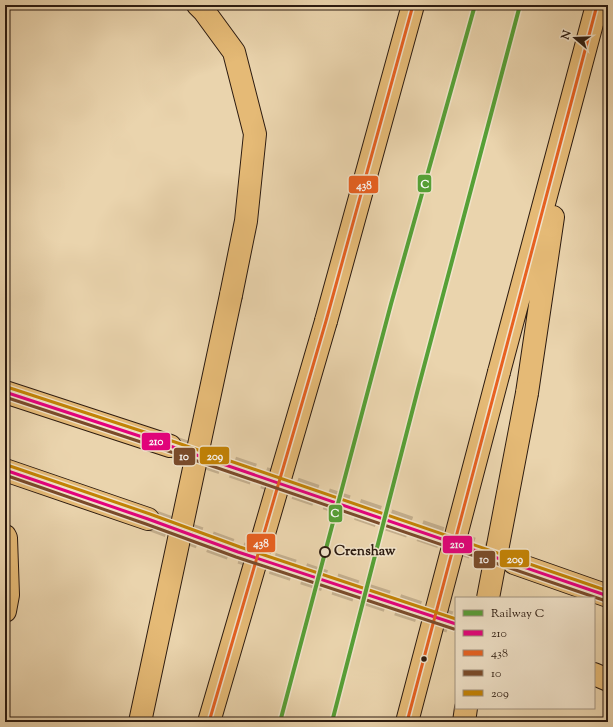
<svg xmlns="http://www.w3.org/2000/svg" width="613" height="727" font-family="'Sorts Mill Goudy',serif">
<style>
.lines{fill:none;stroke-linecap:round;stroke-linejoin:round}
.primary-tunnel{stroke:#c4af8e;stroke-width:22;stroke-dasharray:22 11;stroke-linecap:butt}
.primary-casing{stroke:#2c1b10;stroke-width:24}
.highway-casing{stroke:#2c1b10;stroke-width:24}
.primary{stroke:#e5ba76;stroke-width:22}
.highway{stroke:#e5ba76;stroke-width:22}
.highway-bridge-casing{stroke:#2c1b10;stroke-width:24;stroke-linecap:butt}
.highway-bridge{stroke:#e5ba76;stroke-width:22}
.bus-1-casing{stroke:#f1e3ca;stroke-width:6}
.bus-2-casing{stroke:#f1e3ca;stroke-width:6}
.bus-3-casing{stroke:#f1e3ca;stroke-width:6}
.bus-4-casing{stroke:#f1e3ca;stroke-width:6}
.bus-1{stroke:#e5007d;stroke-width:3}
.bus-2{stroke:#e86121;stroke-width:3}
.bus-3{stroke:#7a4b2a;stroke-width:3}
.bus-4{stroke:#c48304;stroke-width:3}
.rail-1-casing{stroke:#f1e3ca;stroke-width:7}
.rail-1{stroke:#56a036;stroke-width:4}
.stop-dot{fill:#f1e3ca;stroke:#2c1b10;stroke-width:2}
.bus-dot{fill:#2c1b10;stroke:#f1e3ca;stroke-width:1.5}
.labels{text-anchor:middle;dominant-baseline:central;stroke-width:3;stroke-linejoin:round;paint-order:stroke}
.stop-label{font-size:14px;font-weight:bold;fill:#2c1b10;stroke:#f1e3ca;text-anchor:start}
.line-badge{stroke:#f1e3ca;stroke-width:1.5}
.badge-label{font-size:11px;text-anchor:middle;font-weight:bold;fill:#fff}
</style>
<rect width="100%" height="100%" fill="#ead4ad"/>
<filter id="stains"><feTurbulence type="fractalNoise" baseFrequency=".005" numOctaves="4"/><feColorMatrix values="0 0 0 0 .2 0 0 0 0 .09 0 0 0 0 .02 0 0 0 .5 -.17"/></filter>
<radialGradient id="worn" r=".72"><stop offset=".6" stop-color="#630" stop-opacity="0"/><stop offset="1" stop-color="#630" stop-opacity=".3"/></radialGradient>
<g class="lines">
<path class="primary-tunnel" d="M170,446l343,116
M148,519l90,33 218,72"/>
<g class="primary-casing">
<path id="primary" d="M5,392l165,54
M5,470l143,49
M514,563l94,33
M594,674l14,6"/>
</g>
<g class="highway-casing">
<path id="highway" d="M198,5l6,6 30,41 21,82 -9,87 -15,74
M326,321l87,-316
M499,372l98,-367
M527,393l26,-176
M5,536l1,2 2,57 -3,16
M464,722l2,-14"/>
</g>
<use href="#primary" class="primary"/>
<use href="#highway" class="highway"/>
<g class="highway-bridge-casing">
<path id="highway-bridge" d="M488,598l39,-205
M140,722l91,-427
M209,722l117,-401
M407,722l92,-350"/>
</g>
<use href="#highway-bridge" class="highway-bridge"/>
<g class="bus-1-casing">
<path id="bus-1" d="M5,392l165,54 438,150
M5,470l143,49 90,33 218,72"/>
</g>
<g class="bus-2-casing">
<path id="bus-2" d="M209,722l117,-401 87,-316
M407,722l190,-717"/>
</g>
<g class="bus-3-casing">
<path id="bus-3" d="M5,397l163,54 438,150
M5,475l141,49 90,33 218,72"/>
</g>
<g class="bus-4-casing">
<path id="bus-4" d="M7,387l165,54 436,150
M7,465l143,49 90,33 216,72"/>
</g>
<use href="#bus-1" class="bus-1"/>
<use href="#bus-2" class="bus-2"/>
<use href="#bus-3" class="bus-3"/>
<use href="#bus-4" class="bus-4"/>
<g class="rail-1-casing">
<path id="rail-1" d="M280,722l111,-418 84,-299
M332,722l86,-333 102,-384"/>
</g>
<use href="#rail-1" class="rail-1"/>
</g>
<circle class="stop-dot" cx="325" cy="552" r="5"/>
<circle class="bus-dot" cx="424" cy="659" r="3.5"/>
<g class="labels">
<g class="stop-label">
<text x="334" y="552">Crenshaw</text>
</g>
</g>
<g class="line-badge">
<rect x="417" y="174" width="15" height="19" rx="4" fill="#56a036"/>
<rect x="348" y="175" width="31" height="19" rx="4" fill="#e86121"/>
<rect x="141" y="432" width="30" height="19" rx="4" fill="#e5007d"/>
<rect x="199" y="446" width="31" height="19" rx="4" fill="#c48304"/>
<rect x="173" y="447" width="23" height="19" rx="4" fill="#7a4b2a"/>
<rect x="328" y="504" width="15" height="19" rx="4" fill="#56a036"/>
<rect x="246" y="533" width="30" height="20" rx="4" fill="#e86121"/>
<rect x="442" y="535" width="31" height="19" rx="4" fill="#e5007d"/>
<rect x="499" y="549" width="31" height="19" rx="4" fill="#c48304"/>
<rect x="473" y="550" width="23" height="19" rx="4" fill="#7a4b2a"/>
</g>
<g class="badge-label">
<text x="425" y="188">C</text>
<text x="364" y="189">438</text>
<text x="156" y="445">210</text>
<text x="215" y="460">209</text>
<text x="184" y="460">10</text>
<text x="335" y="517">C</text>
<text x="261" y="547">438</text>
<text x="457" y="548">210</text>
<text x="515" y="563">209</text>
<text x="484" y="563">10</text>
</g>
<rect width="613" height="727" fill="none" stroke="#ead4ad" stroke-width="20"/>
<rect x="6" y="6" width="601" height="715" fill="none" stroke="#2c1b10" stroke-width="2"/>
<rect x="10" y="10" width="593" height="707" fill="none" stroke="#2c1b10"/>
<rect x="455" y="597" width="140" height="112" fill="#f1e3ca" stroke="#a29380"/>
<rect x="463" y="610" width="20" height="6" fill="#56a036" stroke="#a29380"/>
<text x="491" y="617" font-size="12" fill="#2c1b10">Railway C</text>
<rect x="463" y="630" width="20" height="6" fill="#e5007d" stroke="#a29380"/>
<text x="491" y="637" font-size="12" fill="#2c1b10">210</text>
<rect x="463" y="650" width="20" height="6" fill="#e86121" stroke="#a29380"/>
<text x="491" y="657" font-size="12" fill="#2c1b10">438</text>
<rect x="463" y="670" width="20" height="6" fill="#7a4b2a" stroke="#a29380"/>
<text x="491" y="677" font-size="12" fill="#2c1b10">10</text>
<rect x="463" y="690" width="20" height="6" fill="#c48304" stroke="#a29380"/>
<text x="491" y="697" font-size="12" fill="#2c1b10">209</text>
<g transform="translate(575 38) rotate(289)" stroke="#f1e3ca" stroke-width="3" paint-order="stroke">
<path d="M0-3L7 15L0 10L-7 15Z" fill="#2c1b10"/>
<text y="-6" font-size="11" font-weight="bold" text-anchor="middle" fill="#2c1b10">N</text>
</g>
<rect width="100%" height="100%" filter="url(#stains)"/>
<rect width="100%" height="100%" fill="url(#worn)"/>
</svg>
